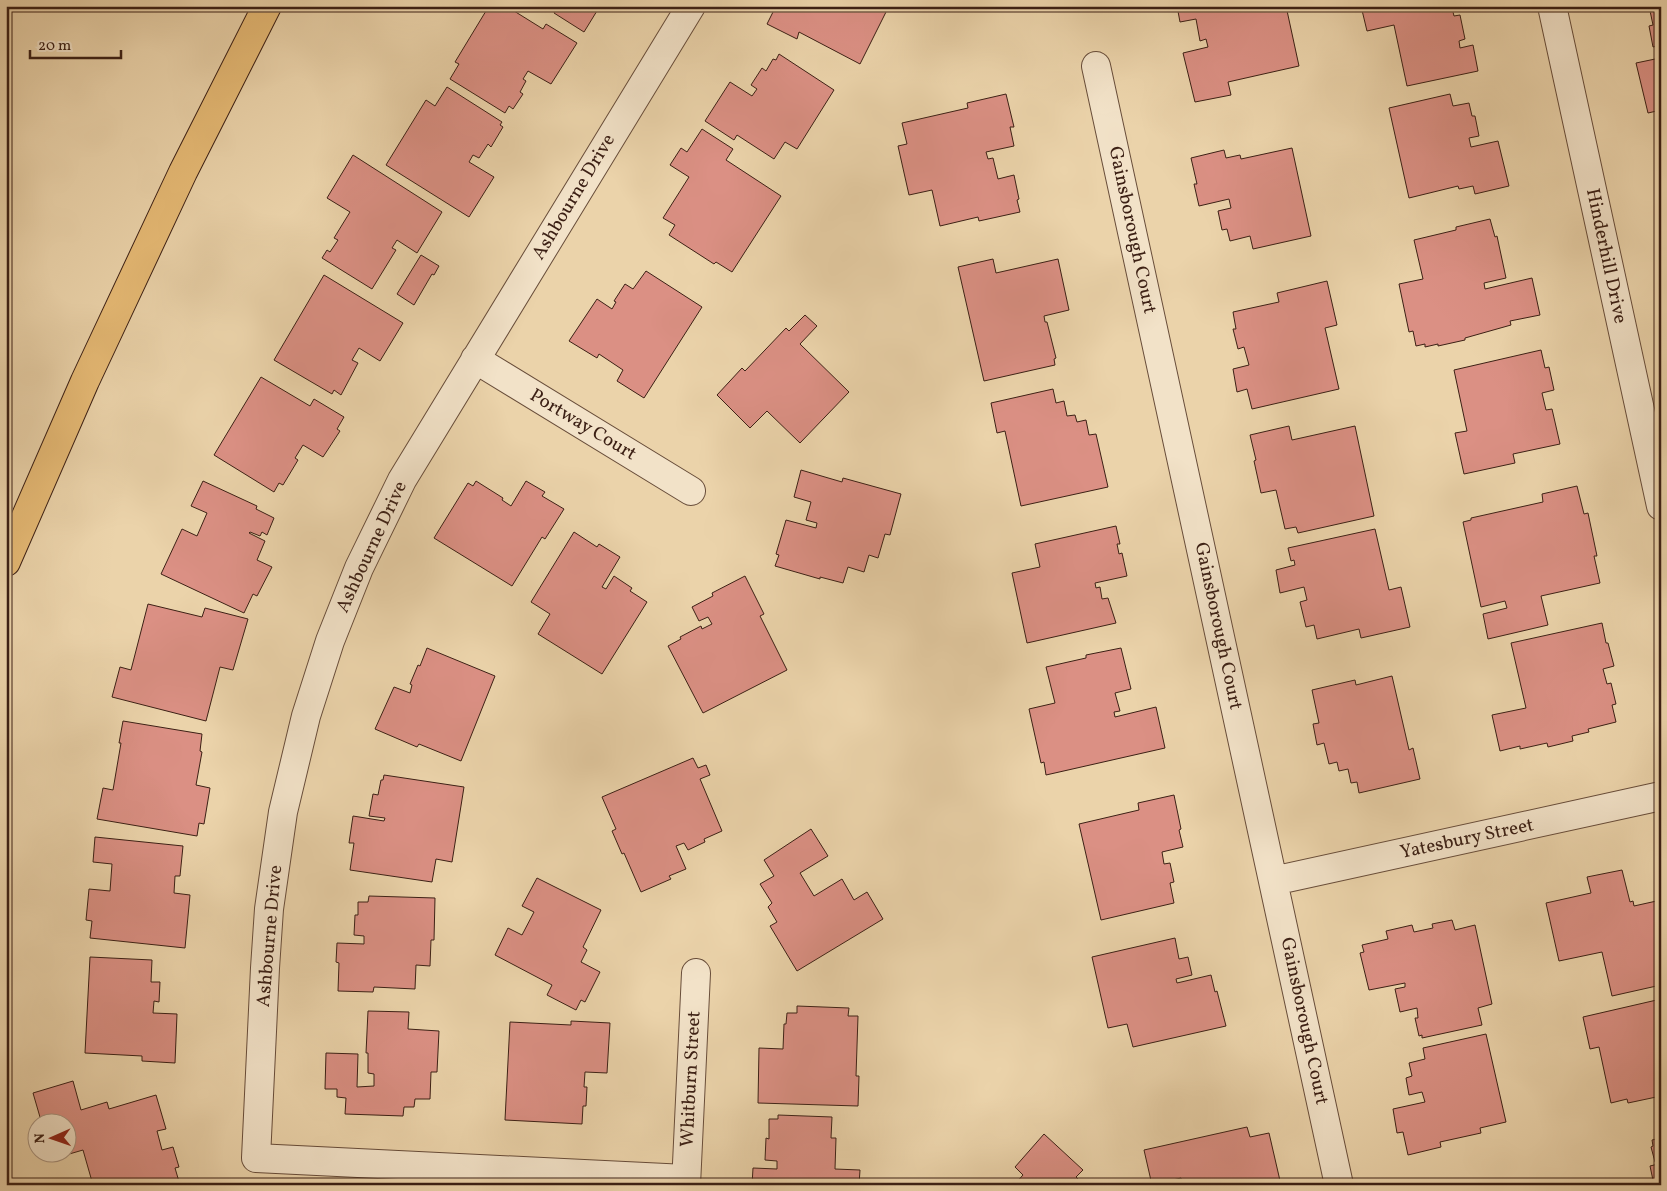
<svg xmlns="http://www.w3.org/2000/svg" width="1667" height="1191" font-family="Vollkorn,serif">
<style>
.building{fill:#db9084;stroke:#3c2015}
.lines{fill:none;stroke-linecap:round;stroke-linejoin:round}
.street-casing{stroke:#684d3a;stroke-width:30}
.highway-casing{stroke:#3c2015;stroke-width:30}
.street{stroke:#f2e2c8;stroke-width:28}
.highway{stroke:#e6ba75;stroke-width:28}
.labels{text-anchor:middle;dominant-baseline:central;stroke-width:4.5;stroke-linejoin:round;paint-order:stroke}
.street-label{font-size:19px;fill:#3c2015;stroke:#f2e2c8}
</style>
<rect width="100%" height="100%" fill="#ebd3aa"/>
<filter id="stains"><feTurbulence type="fractalNoise" baseFrequency=".004" numOctaves="4"/><feColorMatrix values="0 0 0 0 .2 0 0 0 0 .09 0 0 0 0 .02 0 0 0 .5 -.17"/></filter>
<radialGradient id="worn" r=".72"><stop offset=".6" stop-color="#630" stop-opacity="0"/><stop offset="1" stop-color="#630" stop-opacity=".3"/></radialGradient>
<path class="building" d="M489,6h17l37,23 3,-5 31,19 -26,41 -23,-13 -5,8 3,2 -6,11 3,2 -10,15 -4,-3 -4,7 -55,-34 9,-15 -4,-2z
M558,6h42l-16,26 -30,-19z
M776,6h113l-29,58 -61,-32 -2,7 -30,-15z
M1177,6h109l13,60 -71,16 3,13 -36,7 -12,-49 25,-6 -2,-8 -6,2 -4,-22 -16,3z
M1361,6h101l-10,2 2,8 6,-1 5,24 -6,2 1,7 13,-3 5,26 -71,15 -13,-61 -27,6z
M1649,6h12v104l-13,3 -12,-50 24,-5 -3,-12 -4,1 -4,-21 4,-1z
M779,54l55,36 -37,59 -12,-7 -11,17 -37,-24 -3,5 -29,-19 25,-39 22,14 5,-7 -6,-4 11,-17 4,3 7,-12 3,1z
M447,87l55,35 -2,3 3,2 -12,20 -3,-3 -9,14 -6,-3 -4,7 25,15 -25,40 -83,-52 40,-65 9,6z
M1006,94l8,33h-4l4,19 -28,6 2,7 5,-1 5,21 16,-4 5,24 -2,1 3,12 -41,9 -1,-4 -38,9 -8,-36 -23,5 -11,-49 9,-2 -5,-21 66,-15 -1,-5z
M1450,94l3,12 16,-3 3,13h3l4,20 -10,2 2,9 27,-6 11,45 -34,8 -2,-8 -14,3 -1,-3 -49,12 -20,-90z
M702,129l31,20 -7,11 55,36 -49,76 -16,-10 -2,2 -45,-29 6,-10 -12,-7 26,-41 -19,-12 11,-17 6,4z
M1292,148l19,88 -58,13 -3,-13 -20,5 -3,-12 -5,1 -4,-19 13,-3 -2,-9 -30,7 -5,-22h3l-6,-26 33,-8 2,8 14,-3 1,4z
M353,155l89,57 -25,41 -20,-13 -5,8 4,2 -24,39 -50,-31 5,-8 3,2 8,-12 -4,-2 16,-26 -23,-14z
M1490,219l5,18 2,-1 9,42 -22,5 1,6 47,-11 8,37 -30,6 1,4 -46,13v2l-27,6v-2l-13,3v-3l-9,2 -3,-15 -4,1 -10,-48 24,-5 -9,-39 42,-10v-3z
M421,255l18,11 -5,9 -2,-1 -18,31 -17,-11z
M993,259l3,14 62,-14 11,51 -25,6 1,6h2l9,36 -2,1 1,6 -71,16 -26,-114z
M646,271l56,36 -58,91 -27,-17 6,-11 -24,-16 -2,4 -28,-17 28,-42 15,10 4,-7 -2,-1 11,-17 8,5z
M324,275l79,48 -23,38 -21,-13 -7,12 6,3 -17,32 -7,-5 -2,4 -58,-34z
M1327,281l10,44 -12,3 14,61 -87,20 -5,-20 -10,3 -4,-23 16,-4 -5,-18 -6,2 -5,-20h3l-3,-17 46,-10 -2,-9z
M805,315l12,11 -17,18 49,48 -49,51 -33,-32 -17,17 -33,-33 25,-27 3,3 41,-43 3,3z
M1541,350l4,18 4,-1 5,23 -12,3 4,17 6,-1 8,35 -47,10 2,9 -51,11 -9,-41 12,-2 -13,-61z
M261,377l49,29 4,-7 30,18 -7,12 3,2 -17,26 -20,-12 -8,13 3,2 -15,25 -4,-2 -5,9 -60,-37z
M1053,389l3,14 8,-2 3,15 8,-1 2,7 9,-2 3,15 7,-1 12,53 -87,19 -16,-75 -8,2 -6,-30z
M1289,426l3,14 63,-14 19,90 -76,17 -2,-6 -11,2 -9,-39 -15,3 -7,-32 2,-1 -6,-25z
M801,470l41,12 1,-4 58,16 -11,41 -5,-1 -7,24 -9,-3 -5,17 -16,-5 -5,16 -23,-6v2l-45,-13 4,-11 -3,-1 10,-34 30,8 1,-5 -11,-3 5,-18 -17,-5z
M203,481l54,25 -1,3 18,9 -7,17 -5,-3 -2,4 -10,-4 -1,1 16,8 -8,19 15,7 -15,29 -4,-2 -9,19 -83,-39 21,-45 15,7 10,-23 -16,-7z
M476,481l27,17 -1,2 9,6 15,-25 19,11 -3,4 22,13 -19,30 -3,-2 -30,49 -78,-48 34,-55 5,3z
M1577,486l7,28 4,-1 9,43h-3l6,27 -59,13 7,29 -60,14 -5,-25 24,-6 -2,-7 -24,6 -18,-85 8,-2v-2l72,-16 -1,-8z
M1116,526l4,18h-3l2,10 3,-1 5,23 -32,7 1,5 4,-1 2,12 6,-1 8,25 -89,20 -15,-70 28,-6 -5,-23z
M1375,529l14,61 12,-3 9,40 -49,11 -2,-9 -42,10 -3,-14 -8,2 -6,-25 7,-2 -3,-13 -24,6 -4,-23 19,-5 -1,-5 -3,1 -3,-13z
M574,532l23,15 2,-3 21,13 -18,30 4,2 8,-13 18,12 -2,3 17,11 -45,72 -64,-40 12,-20 -19,-12z
M745,576l19,38 -4,2 27,54 -84,43 -35,-67 13,-7 -1,-2 21,-11 1,3 10,-5 -4,-7 -9,4 -7,-14 21,-11 -1,-3z
M148,604l54,13 3,-9 43,11 -15,51 -13,-3 -14,54 -94,-24 8,-30 11,3z
M1602,623l4,20h2l6,23 -11,3 4,15 4,-1 5,21 -4,1 4,17 -28,7 1,3 -17,4 1,5 -25,6 -1,-4 -27,6v-3l-20,5 -8,-36 34,-7 -15,-65z
M427,648l68,28 -34,85 -42,-17 -2,3 -42,-18 19,-42 16,6 2,-8 -2,-1 8,-19 2,1z
M1121,648l10,41 -16,4 5,18 -6,1 1,5 41,-10 9,41 -119,27 -2,-13 -3,1 -12,-54 26,-6 -9,-36 40,-9v-3z
M1392,676l17,74 4,-2 7,31 -61,14 -2,-11 -6,1 -3,-14 -9,2 -2,-9 -8,2 -5,-21 -7,2 -4,-21 6,-1 -7,-33 43,-10 1,5z
M123,721l79,13 -2,17 2,1 -6,33 14,3 -6,36 -5,-1 -2,13 -100,-17 6,-31 10,2 8,-47h-2z
M693,758l5,10 8,-3 4,10 -10,4 22,52 -18,8 1,3 -17,8 -4,-7 -8,3 10,23 -17,7 2,3 -30,13 -17,-39 -2,1 -10,-23 4,-2 -14,-32z
M384,775l80,12 -12,75 -16,-3 -4,23 -82,-12 4,-27h-5l4,-27 31,5 1,-3 -16,-2 4,-22 5,1 3,-15h2z
M1174,795l7,34 -2,1 4,17 -21,5 2,12 6,-1 4,19 -4,1 4,20 -73,17 -22,-96 60,-14 -1,-7z
M811,829l17,27 -28,17 14,23 28,-17 12,21 13,-8 16,27 -86,52 -27,-45 7,-4 -9,-15 4,-4 -12,-19 14,-8 -10,-16z
M95,837l88,9 -3,30h-5l-1,17 16,2 -5,53 -95,-10 2,-17 -6,-1 3,-31 21,2 2,-27 -19,-2z
M1622,870l8,32 3,-1 1,5 27,-6v85l-49,11 -10,-44 -43,9 -13,-58 45,-10 -4,-16z
M537,878l64,32 -18,37 4,3 -6,12 19,10 -15,30 -4,-2 -5,10 -29,-15 5,-10 -57,-30 13,-27 14,7 12,-23 -12,-6z
M369,896l66,2 -1,42h-3l-1,26 -14,-1 -1,24 -41,-2 -1,5 -35,-1 1,-28 -3,-1 1,-19 27,1v-8l-10,-1 1,-20h3v-13h10z
M1452,920l3,10 20,-5 17,79 -14,4 4,17 -60,13v-3l-3,1 -4,-18h3l-1,-10 -17,4 -5,-23 10,-2v-4l-36,7 -9,-37 4,-1 -2,-7 26,-6 -2,-8 26,-6 2,7 19,-4 -1,-4z
M1175,938l4,21 9,-2 4,18 -16,4 1,4 34,-8 4,17 2,-1 9,35 -93,21 -6,-23 -19,4 -16,-71z
M90,957l62,3 -1,22h9l-1,20 -5,-1 -1,12 24,1 -2,49 -33,-2v-5l-57,-3z
M1661,999v97l-33,7 -1,-4 -16,4 -12,-56 -9,2 -7,-32z
M797,1006l52,2 -1,8h10l-2,60h3l-1,30 -100,-3 1,-55 24,1 1,-25h2l1,-11h10z
M368,1011l41,1 -1,17 31,2 -2,41h-6l-1,27h-15l-1,8h-10l-1,9 -58,-2 1,-16 -9,-1v-8h-12l1,-36 32,1 -1,33 17,-1v-12l-6,-1v-20h-2z
M571,1021l39,2 -3,50 -22,-1 -1,15h3l-1,19h-3l-1,18 -77,-4 5,-98 61,3z
M1486,1034l20,88 -26,6 1,5 -41,9 1,5 -33,8 -5,-23 -6,1 -4,-24 32,-7 -3,-10 -13,3 -3,-17 6,-2 -3,-13 16,-4 -2,-11z
M73,1081l8,29 26,-8 2,7 47,-14 10,34 -9,2 5,19 11,-3 6,20 -4,1 5,17h-87l-10,-35 -31,9 -1,-5h17v-30h-26l-9,-31z
M778,1115l54,2 -1,21h5l-1,31 25,1 -1,15h-107l1,-17 24,1v-8l-12,-1 1,-22 3,1v-20h9z
M1247,1127l3,10 19,-4 12,52h-99l-1,-7 -29,7 -8,-35z
M1044,1134l39,36 -7,7 8,8h-70l9,-10 -8,-8z
M1661,1138v47h-7l-4,-19 8,-2 -1,-3 -2,1 -4,-15 2,-1 -1,-6z"/>
<g class="lines">
<g class="street-casing">
<path id="street" d="M1552,6l109,500
M1096,66l243,1119
M475,359l216,132
M1273,881l388,-85
M686,1179l-430,-21 9,-190 4,-59 14,-97 23,-96 24,-75 29,-73 43,-88 289,-474
M686,1185l10,-212"/>
</g>
<g class="highway-casing">
<path id="highway" d="M6,562l79,-181 98,-209 84,-166"/>
</g>
<use href="#street" class="street"/>
<use href="#highway" class="highway"/>
</g>
<g class="labels">
<g class="street-label">
<text transform="translate(574 197) rotate(-59)">Ashbourne Drive</text>
<text transform="translate(1132 230) rotate(78)">Gainsborough Court</text>
<text transform="translate(1606 256) rotate(78)">Hinderhill Drive</text>
<text transform="translate(583 425) rotate(31)">Portway Court</text>
<text transform="translate(372 547) rotate(-65)">Ashbourne Drive</text>
<text transform="translate(1218 626) rotate(78)">Gainsborough Court</text>
<text transform="translate(1467 839) rotate(-12)">Yatesbury Street</text>
<text transform="translate(270 936) rotate(-85)">Ashbourne Drive</text>
<text transform="translate(1304 1021) rotate(78)">Gainsborough Court</text>
<text transform="translate(691 1079) rotate(-87)">Whitburn Street</text>
</g>
</g>
<rect width="1667" height="1191" fill="none" stroke="#ebd3aa" stroke-width="25"/>
<rect x="8" y="8" width="1652" height="1176" fill="none" stroke="#3c2015" stroke-width="2.5"/>
<rect x="12" y="12" width="1642" height="1166" fill="none" stroke="#3c2015"/>
<g transform="translate(52 1138) rotate(268)"><circle r="24" fill="#f2e2c8" stroke="#a99480"/>
<path d="M0-4L9 19L0 12L-9 19Z" fill="#8f2418"/>
<text y="-8" font-size="14" font-weight="bold" text-anchor="middle" fill="#3c2015">N</text>
</g>
<path d="M30 50v8h91v-8" fill="none" stroke="#3c2015" stroke-width="2.5"/>
<text x="38" y="50" font-size="15" fill="#3c2015" stroke="#f2e2c8" stroke-width="4" paint-order="stroke">20 m</text>
<rect width="100%" height="100%" filter="url(#stains)"/>
<rect width="100%" height="100%" fill="url(#worn)"/>
</svg>
